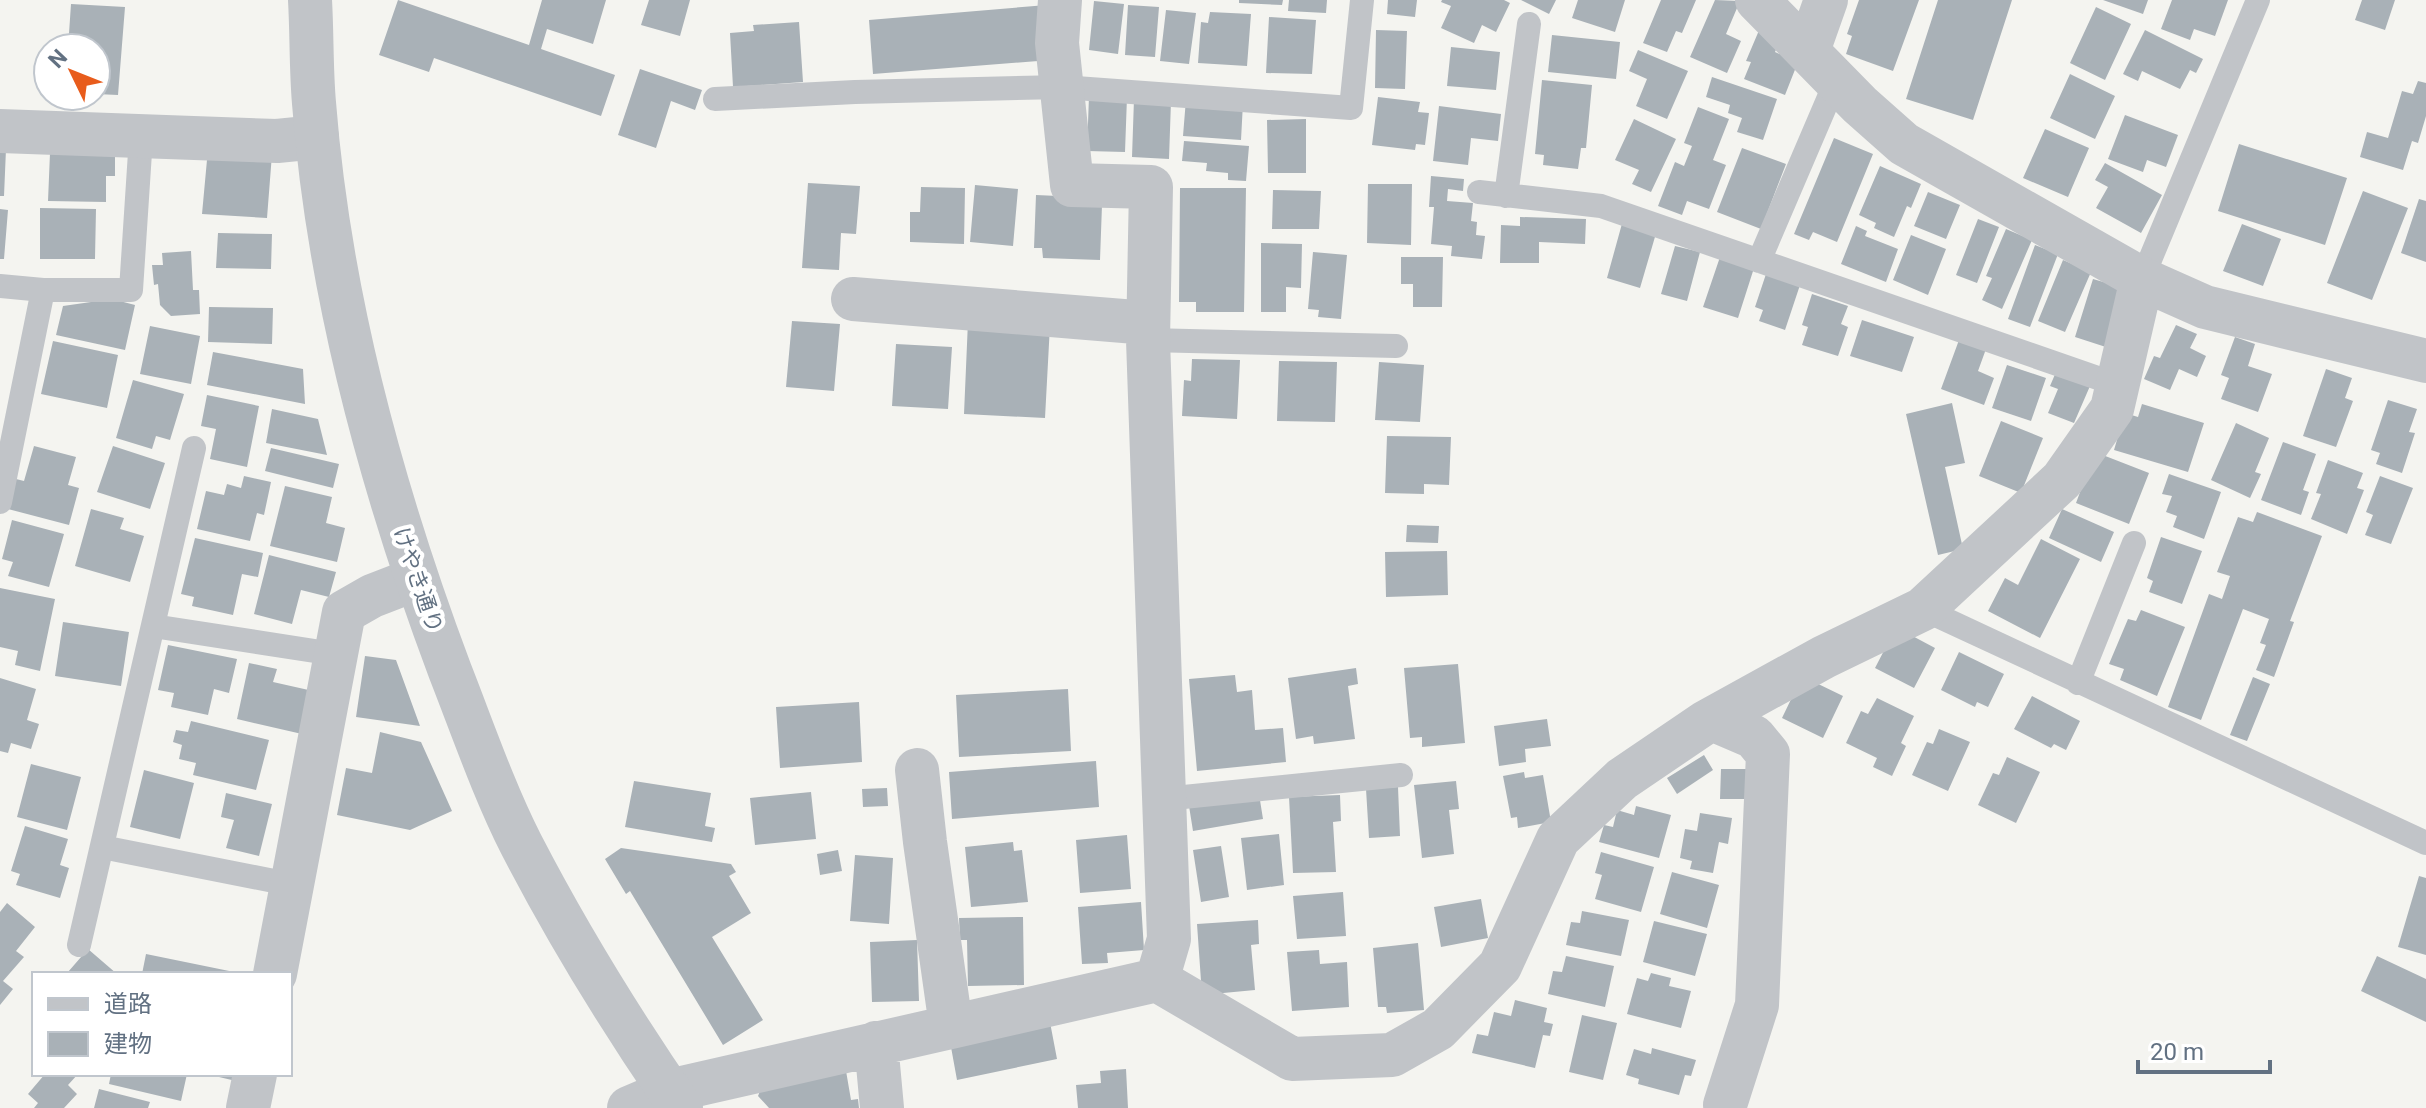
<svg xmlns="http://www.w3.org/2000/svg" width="2426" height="1108" font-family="Roboto,'Noto Sans JP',sans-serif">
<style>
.building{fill:#a9b1b7}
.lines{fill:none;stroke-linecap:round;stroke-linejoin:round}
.service{stroke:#c1c4c8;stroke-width:24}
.minor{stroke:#c1c4c8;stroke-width:44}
.tertiary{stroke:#c1c4c8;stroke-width:44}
.labels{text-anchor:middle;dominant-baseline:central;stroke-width:8;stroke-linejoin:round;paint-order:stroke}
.street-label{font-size:22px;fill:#627182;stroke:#fff}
</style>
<rect width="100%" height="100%" fill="#f4f4f0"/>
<path class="building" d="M398,0l131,45 13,-45h64l-13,44 -46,-15 -6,20 74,26 -14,41 -167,-58 -5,14 -50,-17z
M649,0h41l-10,36 -39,-11z
M1239,0h44l-1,5 -43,-2z
M1289,0h38l-1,13 -38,-2z
M1388,0h29l-2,17 -28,-3z
M1442,0h62l6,3 -14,29 -14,-7 -8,18 -33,-15 10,-22 -10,-4z
M1521,0h35l-7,14z
M1578,0h47l-10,32 -43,-14z
M1661,0h35l-14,33 -6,-2 -9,21 -24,-9z
M1715,0l25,1 -14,33 15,7 -14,32 -37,-16z
M1859,0h60l-26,71 -47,-17 6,-18 -5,-2z
M1938,0h74l-39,120 -67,-21z
M2103,0h45l-5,14z
M2172,0h56l-13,36 -21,-7 -4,11 -29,-11z
M2362,0h33l-10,30 -30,-10z
M1094,1l30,3 -6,50 -29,-4z
M71,4l54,3 -7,88 -22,-1v-46h-28z
M1047,5l4,55 -178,14 -4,-54z
M1128,5l31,2 -4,50 -30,-2z
M2096,7l35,17 -26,56 -35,-17z
M1166,10l30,3 -7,51 -29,-3z
M1210,12l41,2 -4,52 -49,-3 3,-41 7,1z
M1269,17l47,3 -4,54 -46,-1z
M799,22l4,60 -70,5 -3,-54 24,-2 -1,-6z
M1760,28l22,8 -7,16 23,10 -13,33 -41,-16 7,-17 -5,-1z
M1376,30l31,1 -2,58 -30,-1z
M2145,30l58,29 -7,14 -6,-3 -10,19 -38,-18 -4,10 -15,-7z
M1552,35l68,7 -4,37 -68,-7z
M1451,47l49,5 -4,38 -49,-4z
M1638,50l50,21 -21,48 -31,-13 11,-27 -18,-8z
M640,69l62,21 -7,20 -24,-9 -15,47 -38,-13z
M2070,74l45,22 -20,43 -45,-21z
M1712,77l65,22 -14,41 -26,-8 5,-14 -14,-5 2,-8 -24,-8z
M1542,80l50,5 -6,63h-5l-3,21 -35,-4 1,-10 -9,-1z
M2418,81l8,2v33l-8,27 -6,-2 -9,29 -43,-13 7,-25 21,6 14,-47 11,3z
M1089,96l38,1 -2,55 -38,-1z
M1378,97l42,5 -2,10 11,1 -4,32 -9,-1 -1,6 -43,-5z
M1134,99l37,2 -2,58 -37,-2z
M1186,99l57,4 -2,37 -58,-4z
M1439,106l62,8 -3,27 -27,-3 -3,27 -35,-4z
M1698,107l31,12 -16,41 13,5 -17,44 -22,-8 -5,14 -24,-9 17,-44 9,4 8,-20 -8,-3z
M2125,115l53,20 -12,32 -19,-7 -4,12 -35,-13z
M1306,119v54h-38l-1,-53z
M1634,119l42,20 -25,53 -19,-8 7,-14 -24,-10z
M2045,129l44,19 -21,49 -45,-19z
M1834,138l39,16 -36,88 -24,-10 -4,8 -15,-6z
M1184,141l65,5 -3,35 -18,-1v-7l-22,-2 1,-8 -25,-2z
M2239,144l108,34 -22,67 -107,-34z
M0,148l6,1 -2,47h-4z
M1742,148l44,16 -25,65 -44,-17z
M208,149l64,5 -5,64 -65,-4z
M115,150v26h-9v26l-58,-1 2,-48z
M2105,163l57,32 -21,38 -45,-25 12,-21 -13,-7z
M1880,166l41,18 -10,24 -4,-2 -13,31 -20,-9 2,-5 -17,-8z
M1431,176l33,3 -1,12 -15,-2 -1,12 26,2 -2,18 6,1 -1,13 9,1 -3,23 -31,-3 1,-10 -21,-2 3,-37h-5z
M808,183l52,3 -4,48 -15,-1 -2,37 -37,-2z
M1368,184h44l-1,61 -44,-2z
M975,185l43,4 -5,57 -43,-4z
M921,187l44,1 -1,56 -54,-2v-30h10z
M1180,188h66l-2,124h-48v-10h-17z
M1273,190l48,1 -2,38h-47z
M2363,191l45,17 -36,92 -45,-17z
M1928,192l32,13 -14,34 -32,-13z
M1036,195l44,2 22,8 -2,55 -57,-2 -1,-10h-8z
M2419,199l7,2v61l-25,-9z
M40,208l56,1 -1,50h-55z
M0,209l8,1 -4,49h-4z
M1520,217l66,2 -1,25 -46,-2v21h-39l1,-38 19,1z
M1978,219l21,8 -22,56 -21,-8z
M1623,220l34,10 -17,58 -33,-10z
M2242,224l39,15 -18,47 -40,-15z
M1856,226l11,5 -2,5 33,13 -12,33 -45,-18z
M2006,229l26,11 -30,69 -20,-9 10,-22 -6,-2z
M218,233l54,1 -1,35 -55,-1z
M1911,235l35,14 -18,46 -35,-15z
M1261,243l41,1 -1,44 -15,-1v25h-25z
M2035,245l23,9 -28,73 -22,-8z
M1675,246l25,6 -13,49 -26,-7z
M191,251l2,39h6l1,24 -29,2 -11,-11 -2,-21 -4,1 -2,-20h11l-1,-12z
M1313,252l34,3 -6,64 -23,-2 1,-7 -11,-1z
M1401,257h42l-1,50h-29v-23h-12z
M1720,257l34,11 -16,50 -35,-11z
M2063,260l28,12 -26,60 -27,-11z
M1766,274l34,11 -15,45 -26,-9 4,-11 -8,-3z
M2093,279l38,11 -19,59 -37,-12z
M1812,294l36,12 -7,18 7,3 -10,29 -36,-11 6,-18 -6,-2z
M112,299l23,6 -10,45 -69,-15 7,-29z
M209,307l64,1 -1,36 -64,-2z
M1862,320l52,17 -12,35 -52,-16z
M792,321l48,3 -6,67 -48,-4z
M968,321l82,4 -5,93 -81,-4z
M2176,325l21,9 -7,14 16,8 -9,21 -18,-8 -9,21 -26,-11 10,-23 6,2z
M150,326l50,10 -9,48 -51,-10z
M2235,337l20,7 -7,22 24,8 -14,38 -37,-13 8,-21 -8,-3z
M1959,340l27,9 -8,22 16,7 -10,27 -43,-16z
M53,341l65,14 -11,53 -66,-14z
M896,344l56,3 -4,62 -56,-3z
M213,352l90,17 2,35 -98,-19z
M1192,359l48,1 -3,59 -55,-3 2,-36 7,1z
M1279,361l58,1 -2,60 -58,-1z
M1379,362l45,3 -4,57 -45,-2z
M2007,365l39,13 -15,43 -39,-13z
M2326,369l26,9 -7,20 8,3 -17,46 -33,-11z
M2056,372l34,14 -16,37 -26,-10 10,-24 -8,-3z
M133,380l51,14 -14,46 -14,-4 -4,13 -36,-11z
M207,395l52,11 -12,61 -37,-8 6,-30 -15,-3z
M2388,400l29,9 -8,23 6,1 -13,40 -26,-9 4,-11 -9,-3z
M1952,403l13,60 -20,4 18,82 -25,6 -32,-141z
M2142,404l62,19 -16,49 -74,-22 11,-37 13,4z
M272,409l46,10 9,36 -61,-12z
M2001,421l42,17 -22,55 -42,-17z
M2236,423l33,15 -14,34 6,2 -11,24 -39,-18z
M1387,436l64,1 -2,48 -25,-1v10l-39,-1z
M2283,442l33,12 -13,36 6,2 -8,23 -40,-15z
M34,446l42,11 -8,28 11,3 -10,37 -61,-16 8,-30 8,2z
M113,446l52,17 -15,46 -53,-17z
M271,448l68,16 -6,24 -68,-17z
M2095,452l54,21 -20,51 -53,-21z
M2328,460l35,13 -6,15 7,2 -17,44 -36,-15 10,-25 -5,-1z
M2169,474l52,18 -17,47 -31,-12 4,-11 -11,-4 6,-16 -10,-2z
M244,476l27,6 -7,33 -7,-2 -7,28 -53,-12 9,-38 18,4 3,-11 14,4z
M2380,476l33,12 -22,56 -26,-9 8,-20 -7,-3z
M285,486l47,11 -6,26 19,5 -8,34 -67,-16z
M91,509l33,9 -4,11 24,7 -14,46 -55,-16z
M2062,509l52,23 -13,30 -52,-24z
M2257,512l65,24 -32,85 4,1 -20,55 -18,-7 10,-25 -6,-2 9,-24 -26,-10 -42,111 -33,-13 41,-113 13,5 8,-23 -13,-4 21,-55 15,5z
M12,520l52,14 -15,53 -41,-11 5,-14 -11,-3z
M1407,525l32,1 -1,17 -32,-1z
M2161,537l41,14 -20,53 -33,-12 4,-11 -6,-3z
M195,538l68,15 -5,24 -16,-3 -9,41 -41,-9 2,-9 -13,-3z
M2041,539l39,20 -40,79 -52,-27 17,-33 13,7z
M1447,551l1,44 -62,2 -1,-45z
M269,555l67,17 -7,25 -28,-7 -9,34 -38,-10z
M0,588l55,11 -15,72 -25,-6 3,-14 -18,-4z
M2141,610l44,17 -28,69 -37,-16 4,-11 -15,-5 19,-45 8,2z
M63,622l66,10 -8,54 -66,-10z
M1905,632l30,16 -21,40 -39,-20 15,-29z
M168,645l69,14 -8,34 -15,-4 -6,26 -37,-8 3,-14 -16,-3z
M1959,652l45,22 -16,33 -11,-5 -2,5 -34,-17z
M365,656l31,4 24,66 -64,-9z
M249,663l28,6 -4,13 40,9 -11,43 -65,-15z
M1458,664l7,79 -43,4v-10l-12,1 -6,-70z
M1356,668l2,16 -10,2 7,53 -41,5 -1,-8 -17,3 -8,-61z
M1235,675l2,17 15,-2 3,40 28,-2 3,34 -89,9 -8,-92z
M2253,677l17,7 -23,57 -17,-6z
M0,678l36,11 -9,31 12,4 -8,25 -20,-6 -3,10 -8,-2z
M1810,680l33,16 -20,42 -41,-20 14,-29z
M1068,689l3,62 -112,6 -3,-62z
M2032,696l48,25 -14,29 -12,-6 -3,4 -37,-19z
M1877,698l37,18 -13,27 5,3 -14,30 -19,-9 4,-9 -31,-15 15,-32 7,3z
M859,702l3,60 -82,6 -4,-61z
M1547,719l4,27 -26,3 1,13 -27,4 -5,-40z
M191,721l78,19 -13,50 -63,-15 3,-12 -17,-4 3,-14 -9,-3 3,-12 12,2z
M1939,729l31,13 -22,49 -36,-16 15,-33 6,2z
M380,732l41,10 31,69 -42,19 -73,-15 9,-47 26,5z
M1704,755l9,15 -36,24 -10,-16z
M2007,757l33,15 -24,51 -38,-18 15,-32 6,2z
M1096,761l3,46 -147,12 -3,-47z
M31,764l50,13 -14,53 -50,-13z
M1721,769h26l-1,30h-26z
M144,770l50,13 -14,56 -50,-12z
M1524,772l1,6 18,-3 8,47 -33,6 -1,-11 -6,1 -8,-42z
M634,781l77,12 -6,33 10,2 -3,14 -87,-15z
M1456,781l3,28 -10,1 5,44 -32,4 -8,-73z
M1398,787l2,49 -31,2 -3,-49z
M887,788l1,18 -25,1 -1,-18z
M811,792l5,47 -61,6 -5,-47z
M226,793l46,11 -13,52 -33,-8 8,-28 -13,-3z
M1259,794l4,25 -70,12 -4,-25z
M1340,795l1,26 -8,1 3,50 -43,1 -4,-76z
M1636,806l35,9 -12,43 -60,-16 5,-17 9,2 4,-17 17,5z
M1700,813l32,5 -4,26 -9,-2 -6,31 -23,-4 2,-8 -12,-3 5,-29 12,2z
M25,826l43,13 -8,26 9,3 -9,30 -44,-13 4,-11 -9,-3z
M1279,834l5,51 -37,5 -6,-52z
M1127,835l4,54 -51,4 -4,-53z
M1013,842l1,9 8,-1 6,52 -57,5 -6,-60z
M1221,846l8,51 -28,5 -8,-52z
M621,848l110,16 5,8 -7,4 22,37 -39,24 51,83 -40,25 -93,-154 -4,3 -21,-35z
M838,850l4,21 -22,4 -3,-21z
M1601,852l53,15 -13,45 -46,-13 7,-24 -7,-2z
M855,855l38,3 -4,66 -39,-3z
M1672,872l47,13 -12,43 -47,-14z
M2419,876l7,2v77l-28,-8z
M1343,892l3,44 -49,3 -4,-43z
M1481,899l7,39 -47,9 -7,-40z
M1141,902l3,48 -37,3 1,10 -26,1 -4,-57z
M7,903l28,24 -19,24 8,6 -21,24 10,8 -13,16v-93z
M1582,911l47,9 -8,36 -55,-11 5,-23 9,1z
M1023,917l1,68 -56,1 -1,-46h-7l-1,-22z
M1258,920l1,24 -8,1 4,45 -53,5 -5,-71z
M1654,921l53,13 -12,42 -52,-14z
M917,940l2,61 -47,1 -2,-60z
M1418,943l6,67 -37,3 -1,-6h-8l-5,-59z
M88,949l29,25h-47l-2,-2z
M1319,950l1,14 27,-2 2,45 -57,4 -5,-59z
M146,954l93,19v1h-97z
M1566,956l48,10 -9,41 -57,-13 5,-23 9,1z
M2377,956l49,23v43l-65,-31z
M1651,973l20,5 -2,8 22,5 -10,37 -54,-14 10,-36 11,3z
M1515,1000l32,8 -3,14 9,2 -3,12 -7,-1 -8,33 -63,-15 5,-19 11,2 6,-24 17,4z
M1582,1015l35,8 -14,57 -34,-8z
M1049,1017l8,42 -100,21 -8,-44z
M1652,1048l44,12 -5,16 -6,-1 -6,20 -41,-11 1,-5 -13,-4 8,-26 17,5z
M845,1065l6,35 7,-1 1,9h-90l-11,-12 7,-17z
M1126,1069l2,39h-50l-2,-23 25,-2 -1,-12z
M45,1074h33l-10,11 9,9 -13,14h-30l4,-5 -10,-9z
M111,1074h76l-6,27 -72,-17z
M219,1074h19l-2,7 -17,-4z
M99,1089l51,13 -2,6h-54z"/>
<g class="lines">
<path class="service" d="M715,99l140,-7 207,-5 289,21 11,-108
M1479,192l122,14 517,179
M1506,196l23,-172
M1759,261l77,-180
M2142,279l116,-279
M0,286l43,4
M1148,340l248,6
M0,502l43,-212h88l10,-153
M1923,609l503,234
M153,626l181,28
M2078,683l56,-140
M1164,799l237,-24
M102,847l192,38
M79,945l115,-497"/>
<path class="minor" d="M1060,0l-3,43 15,142 79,2 -3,153 21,599 -12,41
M1757,0l103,105 44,39 238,135 63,28 221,54
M1808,51l18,-51
M0,131l277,10 40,-4
M853,299l295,24
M1712,719l42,18 14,17 -11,251 -32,100
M917,770l8,72 26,184
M275,974l69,-362 28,-16 44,-17
M876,1043l6,65
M248,1108l7,-34
M629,1108l40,-17 488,-111 135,79 100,-4 46,-26 62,-63 58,-127 64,-60 84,-57 118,-65 99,-48 139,-129 50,-71 30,-130"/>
<path class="tertiary" d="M310,0c2,34 1,69 4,103 15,194 68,387 136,568 22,56 44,120 71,173 47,91 102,180 160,264"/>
</g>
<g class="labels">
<g class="street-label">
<text transform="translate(418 580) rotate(71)">けやき通り</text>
</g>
</g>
<rect x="32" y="972" width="260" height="104" fill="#ffffff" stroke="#c0c6cd" stroke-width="2"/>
<rect x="48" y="998" width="40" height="12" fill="#c1c4c8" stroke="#c0c6cd" stroke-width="2"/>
<text x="104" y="1012" font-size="24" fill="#627182">道路</text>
<rect x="48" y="1032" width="40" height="24" fill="#a9b1b7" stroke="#c0c6cd" stroke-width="2"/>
<text x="104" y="1052" font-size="24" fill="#627182">建物</text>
<g transform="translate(72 72) rotate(313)"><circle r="38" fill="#ffffff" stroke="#c0c6cd" stroke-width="2"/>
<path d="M0-6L14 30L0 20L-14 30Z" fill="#e85c1c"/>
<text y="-12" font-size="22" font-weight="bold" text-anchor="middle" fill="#627182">N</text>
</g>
<path d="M2138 1060v12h132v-12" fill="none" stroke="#627182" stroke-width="4"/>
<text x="2150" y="1060" font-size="24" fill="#627182" stroke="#ffffff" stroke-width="6" paint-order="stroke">20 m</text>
</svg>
